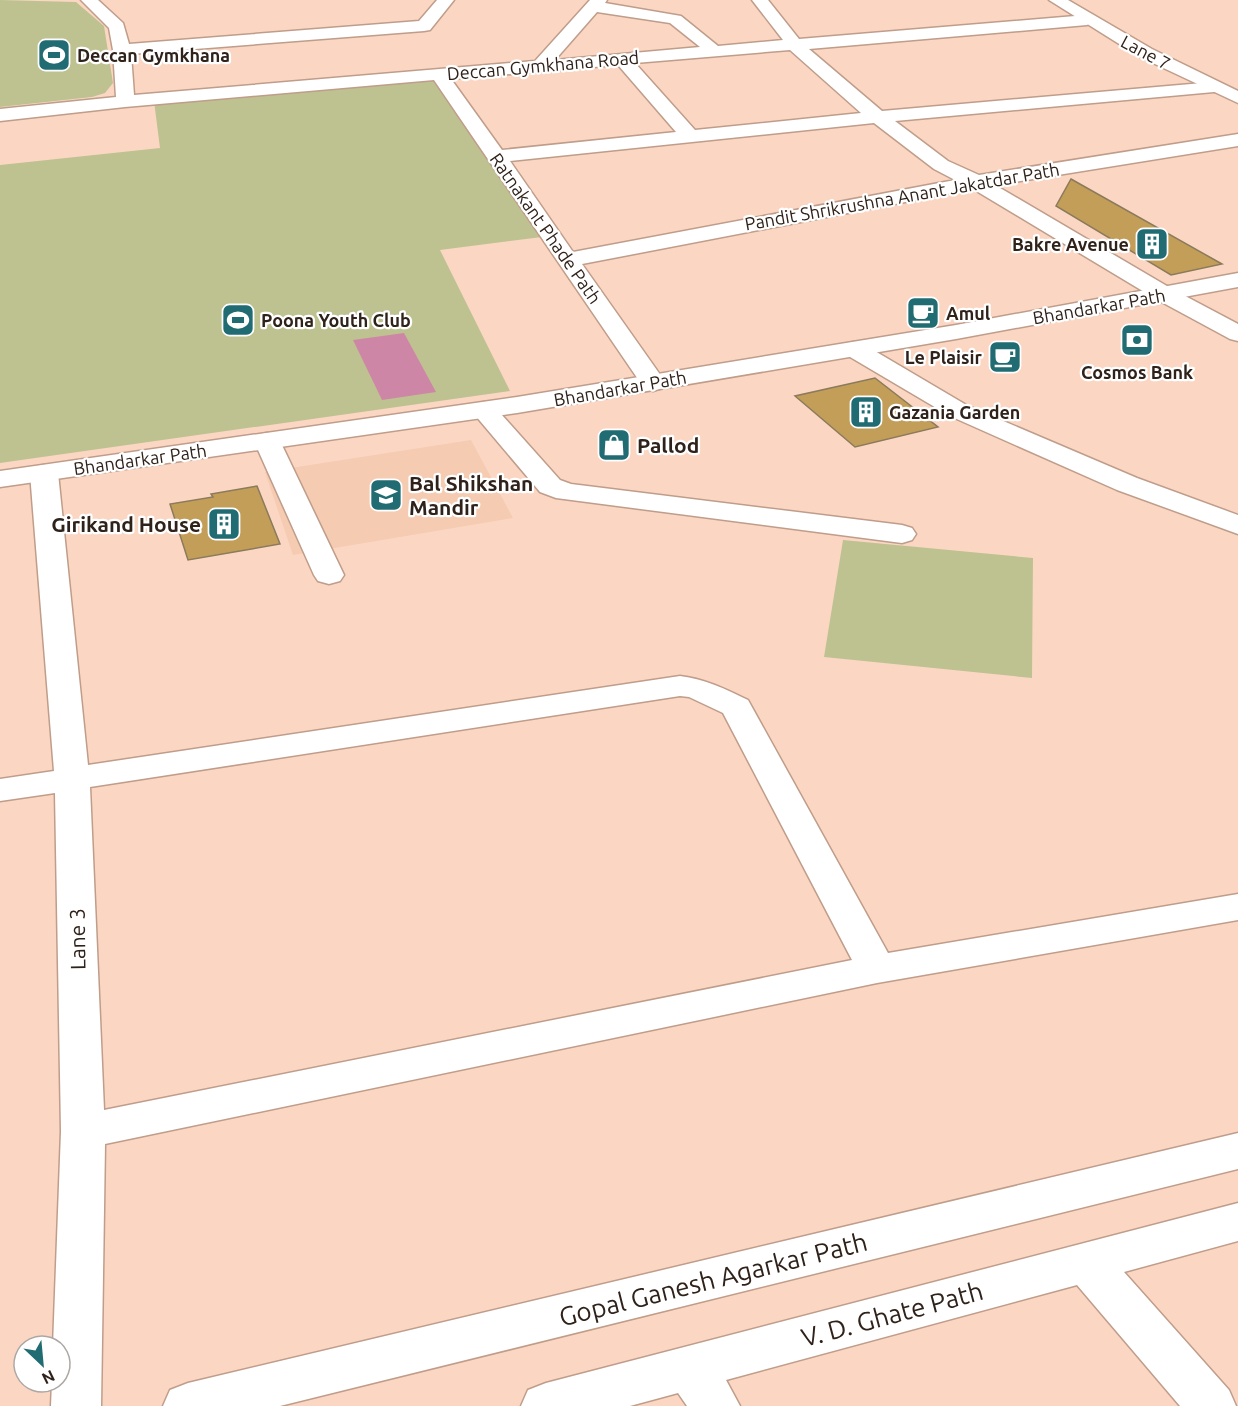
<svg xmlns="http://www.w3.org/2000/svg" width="1238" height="1406" font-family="Ubuntu,sans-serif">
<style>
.built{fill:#f5cbb2}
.green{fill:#bec291}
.water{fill:#ce86a7}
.building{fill:#c39e59;stroke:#8b7a5b;stroke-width:1.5}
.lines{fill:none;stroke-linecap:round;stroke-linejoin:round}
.street-casing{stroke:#bf9d8a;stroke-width:3}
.secondary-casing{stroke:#bf9d8a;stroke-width:3}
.street{fill:#fff;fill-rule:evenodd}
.secondary{fill:#fff;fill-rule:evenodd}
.labels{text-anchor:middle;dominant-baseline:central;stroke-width:4.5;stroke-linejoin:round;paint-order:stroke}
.far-street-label{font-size:18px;fill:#2f221a;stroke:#fff}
.far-poi-label{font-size:18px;font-weight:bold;fill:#2f221a;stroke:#fff;text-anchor:start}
.poi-label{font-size:21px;font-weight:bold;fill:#2f221a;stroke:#fff;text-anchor:start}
.street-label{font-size:21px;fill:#2f221a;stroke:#fff}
.near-street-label{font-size:26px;fill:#2f221a;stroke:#fff}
</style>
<rect width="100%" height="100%" fill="#fbd7c3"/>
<path class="built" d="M471,440l42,78 -220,37 -28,-83z"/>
<path class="green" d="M0,0l76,2 28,24 9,57 -8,10 -13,4 -92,10z
M432,77l110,160 -102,13 70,141 -510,72v-298l160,-17 -6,-47z
M843,540l190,18 -1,120 -208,-21z"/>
<path class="water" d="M404,333l32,59 -54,8 -29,-60z"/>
<path class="building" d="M1071,179l151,85 -51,11 -115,-69z
M875,378l63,49 -83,20 -60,-51z
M257,486l23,58 -92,16 -18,-56 43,-7 -2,-3z"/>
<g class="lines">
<g class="street-casing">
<path id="street" d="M81,0h17l25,23 6,21 290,-23 18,-21h17l-24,30 -6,1 -293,23 3,41 401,-34 55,-61h17l-2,3 76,13 37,30 65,-6 -31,-40h16l31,39 288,-24 6,2 2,3 -8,5 -278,24 73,62 332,-29 6,1 3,4 -3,4 -6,1 -319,29 53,40 31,14 259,-41v12l-243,39 177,104 66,35v17l-8,-2 -74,-40 -183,-110 -391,75 84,119 -4,5 -9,3 -9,-3 -210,-308 -309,27 -125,14v-12l116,-12 -3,-47 -4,-22zM597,12l73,11 30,24 -145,13zM790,50l71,63 -166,17 -60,-67zM618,65l58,67 -174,18 -51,-71zM874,123l60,46 21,11 -382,72 -63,-91z
M854,342l9,2 105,62 169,72 101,37v19l-121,-44 -167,-74 -105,-62 -3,-5 3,-5z
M484,402l9,3 67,75 11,4 331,41 10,3 4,6 -4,6 -10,3 -346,-45 -16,-6 -65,-77 -4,-5 4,-5z
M267,433l9,2 4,6 64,134 -4,6 -11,3 -11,-3 -4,-6 -60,-134 4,-6z
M44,465l10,2 4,6 30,292 592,-89c25,3 45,13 68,24l140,253 350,-59v26l-361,63 -772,161 -4,262h-50l1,-24h8v-36h-7l8,-215 -6,-338 -55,8v-22l54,-8 -24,-298 4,-6zM680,696l9,1 34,16 129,247 -748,150 -14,-323z
M1238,1203v38l-114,31 105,118 7,16h-56l-103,-121 -351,95 14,26h-53l-9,-13 -48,13h-109l7,-16 18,-7z"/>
</g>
<g class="secondary-casing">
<path id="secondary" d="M1049,0h19l84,49 86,42v12l-98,-46z
M1238,273v14l-282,52 -439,74 -517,74v-16l517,-74 439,-72z
M1238,1133v36l-958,237h-117l7,-16 18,-7z"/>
</g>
<use href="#street" class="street"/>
<use href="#secondary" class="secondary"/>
</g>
<defs>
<g id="stadium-square" transform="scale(1.725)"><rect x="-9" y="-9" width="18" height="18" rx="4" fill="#206c72" stroke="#fff"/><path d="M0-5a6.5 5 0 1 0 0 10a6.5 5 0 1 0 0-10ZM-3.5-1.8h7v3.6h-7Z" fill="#fff"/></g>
<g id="building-square" transform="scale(1.725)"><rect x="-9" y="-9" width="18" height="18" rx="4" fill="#206c72" stroke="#fff"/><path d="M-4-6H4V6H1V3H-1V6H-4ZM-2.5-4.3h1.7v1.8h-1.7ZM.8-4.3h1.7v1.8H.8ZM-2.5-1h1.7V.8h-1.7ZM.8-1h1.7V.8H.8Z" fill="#fff"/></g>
<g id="cafe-square" transform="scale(1.725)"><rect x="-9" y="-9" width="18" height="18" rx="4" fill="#206c72" stroke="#fff"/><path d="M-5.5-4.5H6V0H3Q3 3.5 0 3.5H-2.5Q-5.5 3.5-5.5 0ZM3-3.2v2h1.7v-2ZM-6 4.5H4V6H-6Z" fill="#fff"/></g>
<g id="bank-square" transform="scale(1.725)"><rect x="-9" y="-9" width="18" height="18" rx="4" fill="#206c72" stroke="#fff"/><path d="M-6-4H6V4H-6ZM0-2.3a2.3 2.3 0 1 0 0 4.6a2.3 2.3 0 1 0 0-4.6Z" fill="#fff"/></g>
<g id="shop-square" transform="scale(1.725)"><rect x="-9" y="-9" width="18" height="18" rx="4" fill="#206c72" stroke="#fff"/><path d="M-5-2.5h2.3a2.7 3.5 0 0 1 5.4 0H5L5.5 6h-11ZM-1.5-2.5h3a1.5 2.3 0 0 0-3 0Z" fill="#fff"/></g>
<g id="school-square" transform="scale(1.725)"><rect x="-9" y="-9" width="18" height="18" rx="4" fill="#206c72" stroke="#fff"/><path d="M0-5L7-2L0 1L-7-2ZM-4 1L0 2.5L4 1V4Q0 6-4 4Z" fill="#fff"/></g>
</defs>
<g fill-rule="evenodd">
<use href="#stadium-square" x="54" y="55"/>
<use href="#building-square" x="1152" y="244"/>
<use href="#cafe-square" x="923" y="313"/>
<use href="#stadium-square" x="238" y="320"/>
<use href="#bank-square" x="1137" y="340"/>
<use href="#cafe-square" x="1005" y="357"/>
<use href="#building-square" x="866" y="412"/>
<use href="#shop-square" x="614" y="445"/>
<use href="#school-square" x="386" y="495"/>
<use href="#building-square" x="224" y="524"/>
</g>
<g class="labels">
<g class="far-street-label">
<text transform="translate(1146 52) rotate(28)">Lane 7</text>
<text transform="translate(543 65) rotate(-5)">Deccan Gymkhana Road</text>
<text transform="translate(902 196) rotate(-10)">Pandit Shrikrushna Anant Jakatdar Path</text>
<text transform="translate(546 228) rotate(55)">Ratnakant Phade Path</text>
<text transform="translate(1099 306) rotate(-10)">Bhandarkar Path</text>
<text transform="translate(620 388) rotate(-10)">Bhandarkar Path</text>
<text transform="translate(140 459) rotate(-8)">Bhandarkar Path</text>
</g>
<g class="far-poi-label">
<text x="77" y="55">Deccan Gymkhana</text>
<text x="1129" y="244" text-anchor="end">Bakre Avenue</text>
<text x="946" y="313">Amul</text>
<text x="261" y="320">Poona Youth Club</text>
<text x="982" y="357" text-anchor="end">Le Plaisir</text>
<text x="1137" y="372" text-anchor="middle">Cosmos Bank</text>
<text x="889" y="412">Gazania Garden</text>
</g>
<g class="poi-label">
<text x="637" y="445">Pallod</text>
<text x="409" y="483">Bal Shikshan<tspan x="409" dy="24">Mandir</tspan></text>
<text x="201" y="524" text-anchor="end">Girikand House</text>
</g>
<g class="street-label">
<text transform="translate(77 939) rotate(-91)">Lane 3</text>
</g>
<g class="near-street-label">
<text transform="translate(713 1279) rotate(-14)">Gopal Ganesh Agarkar Path</text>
<text transform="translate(892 1314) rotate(-15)">V. D. Ghate Path</text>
</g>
</g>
<g transform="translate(42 1364) rotate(154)"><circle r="28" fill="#ffffff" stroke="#aca7a3" stroke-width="1.5"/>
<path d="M0-4.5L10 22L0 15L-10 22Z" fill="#206c72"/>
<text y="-9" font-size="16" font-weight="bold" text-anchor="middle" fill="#2f221a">N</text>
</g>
</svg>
